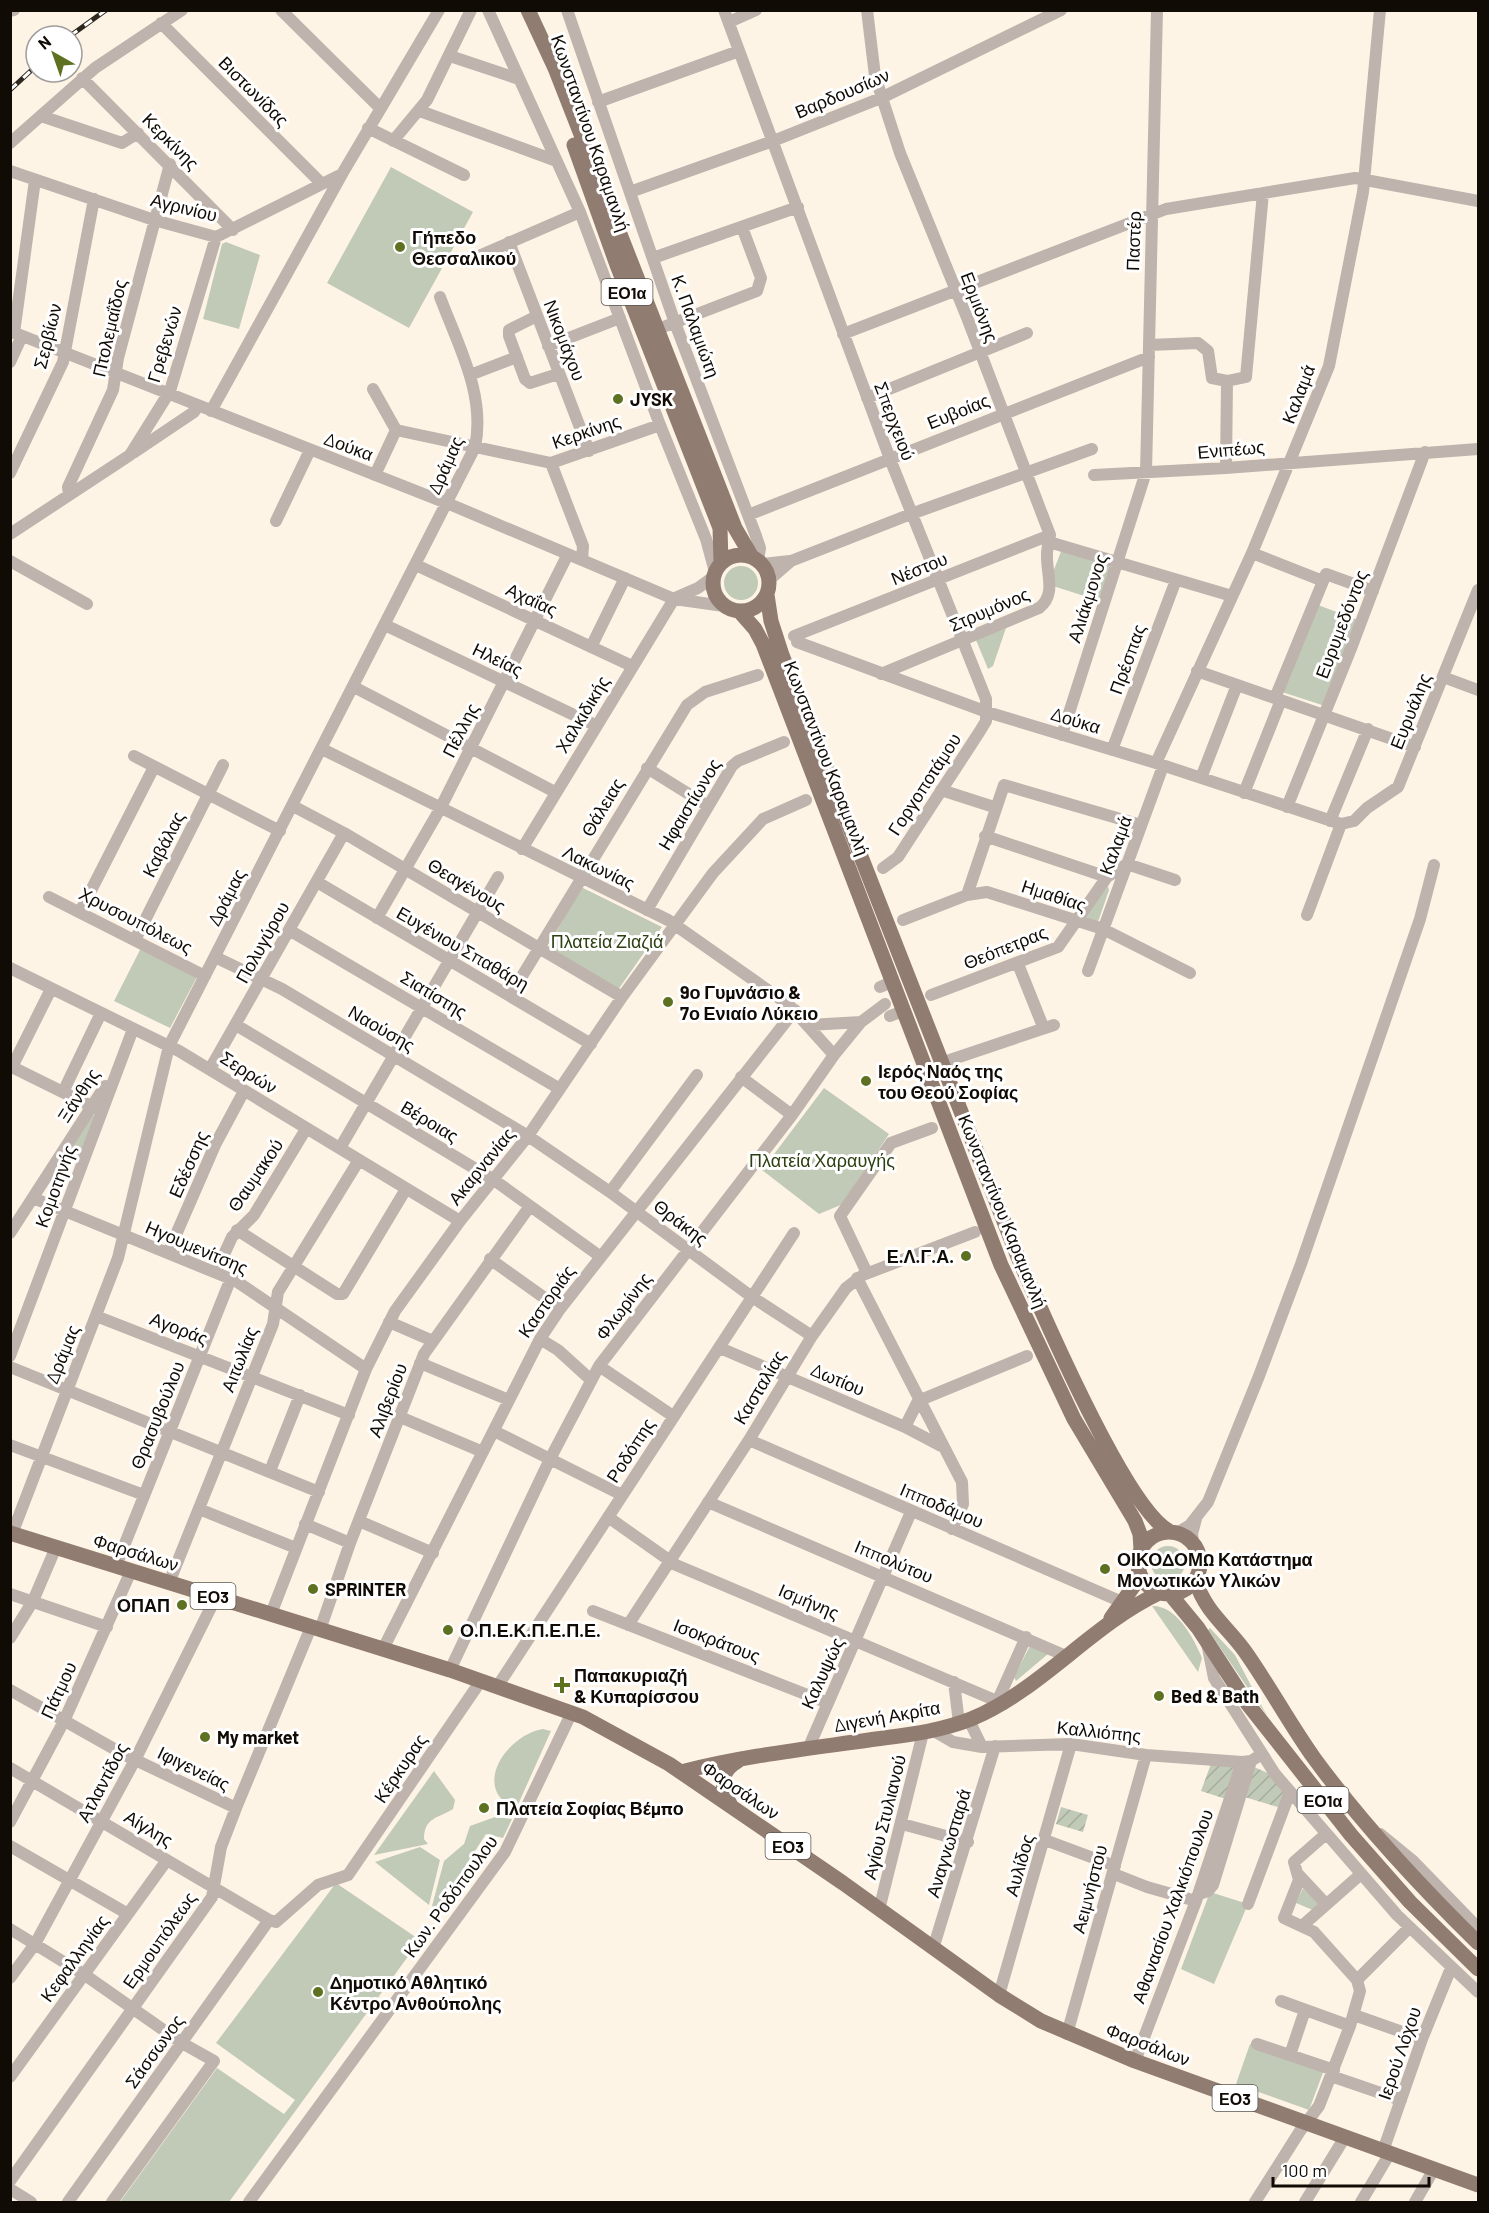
<svg xmlns="http://www.w3.org/2000/svg" width="1489" height="2213" font-family="Barlow,sans-serif">
<style>
.green{fill:#c1cab7}
.garden{fill:url(#garden-furrows)}
.lines{fill:none;stroke-linecap:round;stroke-linejoin:round}
.minor{stroke:#bfb3ad;stroke-width:12}
.major{stroke:#917c71;stroke-width:15}
.rail-casing{stroke:#2d271f;stroke-width:5}
.rail{stroke:#fff;stroke-width:3;stroke-dasharray:9;stroke-linecap:butt}
.poi-dot{fill:#5e7120;stroke:#fff;stroke-width:2}
.labels{text-anchor:middle;dominant-baseline:central;stroke-width:6;stroke-linejoin:round;paint-order:stroke}
.shield{fill:#fff;stroke:#58544f;stroke-width:1.5}
.shield-label{font-size:16px;font-weight:bold;fill:#100b04}
.street-label{font-size:18px;fill:#100b04;stroke:#fff}
.poi-label{font-size:18px;font-weight:bold;fill:#100b04;stroke:#fff;text-anchor:start}
.park-label{font-size:18px;fill:#2c4011;stroke:#fff}
</style>
<defs>
<pattern id="garden-furrows" width="10" height="10" patternUnits="userSpaceOnUse" patternTransform="scale(1.5)"><rect width="10" height="10" fill="#c1cab7"/><path d="M-1 1l2-2M0 10L10 0M9 11l2-2" fill="none" stroke="#a5ac9c"/></pattern>
</defs>
<rect width="100%" height="100%" fill="#fef4e5"/>
<path class="green" d="M391,167l82,45 -64,116 -82,-45z
M226,242l34,13 -21,74 -36,-10 19,-75z
M1062,549l50,16 -12,36 -47,-15v-14z
M724 583a17 17 0 1 1 34 0a17 17 0 1 1-34 0Z
M1318,605l40,15 -33,86 -43,-14z
M1006,628l-13,38 -5,3 -12,-29z
M1108,886l1,4 -11,32 -14,-4z
M581,887l81,40 -44,63 -71,-41z
M142,946l56,29 -28,53 -56,-27z
M824,1088l65,46 -46,70 -24,10 -57,-44z
M93,1115l2,1 -16,40 -9,-6z
M1151 1563a17 17 0 1 1 34 0a17 17 0 1 1-34 0Z
M1152,1606c24,-1 42,32 50,52l-4,14z
M1210,1628l25,27 32,61 -59,-86z
M1031,1644l17,10 -32,27 -2,-4z
M543,1729l8,2 -35,78c-46,-20 -10,-74 27,-80z
M434,1771l21,29 -2,9c-14,9 -29,8 -29,30l4,5 -54,11z
M495,1817l17,2 -9,19 -17,-4 -49,76 -5,-4 12,-45 20,-17 6,-18z
M420,1847l20,13 -11,45 -54,-43z
M336,1883l84,57 -191,262h-109l97,-134 67,46 11,-14 -79,-57z
M1303,1888l16,16 -4,7 -19,-8z
M1210,1892l38,12 -34,80 -33,-15z
M1250,2044l74,26 -15,40 -73,-26z"/>
<path class="garden" d="M1212,1761l34,2 -14,38 -31,-10z
M1252,1766l20,9 16,15 -7,18 -40,-12z
M1061,1807l27,8 -5,17 -27,-8z"/>
<g class="lines">
<path class="minor" d="M281,10l99,98
M488,10l92,202 80,213 46,114 9,33
M567,10l108,313 81,213 4,12 -2,13
M724,10l166,449 96,240v22l-6,10 -82,126 -15,11
M10,11l4,-1
M729,22l27,-12
M161,23l161,161
M450,56l69,23
M82,78l151,152
M598,102l141,-51
M420,111l134,49
M41,116l81,27 16,-10
M368,128l96,47
M393,141l34,-41 44,-90
M10,143l85,-75 87,-58
M10,171l144,49 62,17 126,-63
M630,192l143,-51 108,-43 180,-88
M509,242l80,209
M653,258l145,-51
M465,262l115,-50
M537,316l-28,14v6l16,43 5,4 28,-9
M658,329l99,-38 4,-13 -19,-51
M10,331l444,175 220,93 50,7
M14,333l21,-153
M843,334l323,-125 189,-31 123,23
M1149,345l49,-2 10,8 4,27 15,3 19,-4 17,-184
M548,346l72,-28
M10,362l12,-26
M470,375l47,-18
M373,389l23,41
M867,398l160,-65
M211,411l131,-237 97,-164
M133,453l61,-41 4,-6
M551,463l32,83 -1,14
M1226,468l1,-87
M10,473l53,-111 31,-163
M375,475l21,-45 155,33 109,-38
M1094,475l132,-7 252,-19
M69,495l-1,-8 45,-97 5,-32 52,-194
M748,515l401,-158
M276,521l34,-71
M10,534l120,-79 40,-64 46,-154
M1049,542l183,54
M1252,553l71,28
M10,561l77,43
M762,564l28,-3
M416,565l216,101
M769,580l22,-19 120,-47 181,-65
M675,598l23,-10 15,-11
M385,625l210,100
M794,636l256,-101 -82,-215 -68,-167 -25,-77 -8,-66
M797,642l190,70 169,51 185,61 13,-3 13,-13 31,-21 80,-197
M591,647l34,-69
M1197,671l218,76
M881,674l158,-66c18,-14 7,-34 8,-54 0,-6 2,-12 3,-19
M1443,677l35,13
M354,687l201,105
M1275,698l51,-124 47,17
M1062,735l84,-263 11,-462
M322,749l346,171 121,85 45,50
M1112,750l64,-170
M134,756l146,75
M1156,763l96,-210 77,-187 34,-174 17,-182
M647,768l61,38
M1201,778l36,-93
M941,790l53,17
M1244,793l37,-93
M293,806l51,27 278,164
M1287,807l65,-161 73,-194
M1330,821l38,-92
M985,836l122,41
M522,849l152,-250
M317,882l274,162
M967,895l37,-110 137,40
M49,897l156,79
M647,910l85,-144 6,-5 46,-19
M80,912l74,-145
M1307,915l34,-91
M377,918l63,-109 128,-255
M903,920l64,-25 20,-3 116,37 87,44
M289,930l271,159
M135,940l88,-175
M215,957l67,32 246,147 82,56 142,105 60,39
M1018,964l24,60
M10,968l169,83 281,170
M1088,971l75,-205
M880,987l12,-5
M931,995l127,-48 49,-70 20,-13 48,16
M510,996l177,-291 18,-13 53,-17
M890,1016l13,-5
M236,1025l258,155 107,77
M809,1025l52,-3
M941,1063l113,-38
M10,1066l87,43
M12,1067l39,-78
M210,1069l134,-236
M741,1077l51,38
M63,1092l38,-79
M340,1148l158,-271
M610,1192l87,-117
M33,1198l203,83 130,88
M237,1230l100,64h6l63,-105
M10,1233l95,-147
M168,1253l47,-108 29,-54
M490,1259l70,50
M216,1272l16,-35 22,-22 52,-86
M867,1273l-27,-57 51,-73 41,-15
M857,1278l105,204 1,22 -11,25
M96,1316l253,99
M389,1322l44,19
M540,1339l18,11 33,30
M720,1348l185,79 36,19
M10,1356l123,-327
M420,1363l89,37
M599,1366l74,50
M10,1367l309,125
M400,1417l83,35
M905,1427l13,-26 109,-45
M494,1431l128,64
M749,1440l373,162
M10,1445l134,50
M270,1471l30,-76
M708,1502l358,154
M199,1509l97,39
M608,1517l68,48 328,139
M359,1521l74,32
M305,1524l45,19
M1177,1533l13,-8 18,-23 51,-126 42,-112 119,-345 14,-54
M12,1534l106,-276 51,-212 306,-599c11,-52 -17,-102 -35,-150
M1194,1547l-2,-13 4,-15
M116,1566l115,-288
M169,1583l104,-259 5,-32 81,-132
M10,1594l97,33
M593,1611l235,92
M271,1614l95,-245 29,-58 65,-90 68,-85 94,-139 91,-124 50,-54 43,-19
M628,1625l121,-185 63,-104 34,-48 17,-13 112,-43
M320,1630l30,-87 74,-189 106,-148
M10,1638l23,-37 23,-54
M1207,1643l7,35 61,96 122,141 81,77
M383,1649l157,-310 20,-30 235,-299
M450,1670l100,-211 49,-93 193,-251 42,-60 27,-33 24,-18
M954,1682l5,41
M497,1687l297,-454
M10,1690l115,65 111,53
M998,1700l28,-63
M969,1720l13,27
M934,1731l19,11 29,5 89,-3 75,11 96,7 9,-1 11,-7
M808,1749l103,-237
M10,1768l259,152 7,2 42,-37 30,-10 132,-193
M10,1822l54,-101 67,-150
M902,1824l66,18
M1380,1834l33,27 65,67
M1045,1840l70,26
M10,1846l118,68
M1114,1874l33,13 49,14
M1298,1874l28,30
M1199,1894l9,-3 5,-6 38,-124
M1248,1904l42,-112
M879,1910l44,-177
M1302,1926l59,-52
M10,1929l75,46 97,68 32,18 -102,141
M933,1949l62,-203
M10,1978l25,-34 100,-184 81,-163
M1357,1980l52,-52
M999,1995l72,-251
M1281,2001l69,25
M1354,2015l68,24
M1067,2034l79,-279
M1257,2044l77,26
M1290,2055l15,-45
M1135,2061l61,-160 46,-139
M1331,2076l70,24
M10,2077l157,-217
M1383,2151l39,-112 29,-71
M10,2181l202,-284 9,-50 15,-39 75,-181
M10,2189l21,13
M68,2202l201,-282
M249,2202l256,-350 67,-140
M1255,2202l45,-71 19,-25 31,-80 10,-35 -3,-11 -43,-48 -30,-14 15,-38 -5,-18 32,-28
M1305,2202l40,-65
M1361,2202l29,-49
M1415,2202l19,-33"/>
<path class="major" d="M528,10l27,58 180,460 17,29
M574,145l43,120 103,263 1,35
M713 583a28 28 0 1 1 56 0a28 28 0 1 1-56 0Z
M767,595l4,26 11,34 236,602c23,53 107,250 151,274
M740,612l15,17 8,15 238,621 73,154 61,102 5,13 1,15
M1138 1563a31 31 0 1 1 62 0a31 31 0 1 1-62 0Z
M10,1533l440,137 133,47 86,47 174,119 156,112 42,26 94,40 343,124
M1195,1580c12,34 29,43 49,70 25,35 45,73 70,108 49,67 105,127 164,185
M1170,1594l28,34 49,75 104,132 59,67 68,67
M1111,1618l22,-31 6,-16
M681,1772c61,-16 125,-23 188,-32 35,-5 69,-8 102,-21 70,-29 119,-93 188,-126
M731,1806c-10,-19 -13,-34 7,-45"/>
<g class="rail-casing">
<path id="rail" d="M70,36l36,-26
M10,90l26,-24"/>
</g>
<use href="#rail" class="rail"/>
</g>
<g class="poi-dot">
<circle cx="400" cy="247" r="6"/>
<circle cx="618" cy="399" r="6"/>
<circle cx="668" cy="1002" r="6"/>
<circle cx="866" cy="1081" r="6"/>
<circle cx="966" cy="1256" r="6"/>
<circle cx="1105" cy="1569" r="6"/>
<circle cx="313" cy="1589" r="6"/>
<circle cx="182" cy="1605" r="6"/>
<circle cx="448" cy="1630" r="6"/>
<path d="M559 1676h6v6h6v6h-6v6h-6v-6h-6v-6h6z"/>
<circle cx="1159" cy="1696" r="6"/>
<circle cx="205" cy="1737" r="6"/>
<circle cx="484" cy="1808" r="6"/>
<circle cx="318" cy="1992" r="6"/>
</g>
<g class="labels">
<g class="shield">
<rect x="601.5" y="279" width="51" height="26" rx="4.5"/>
<rect x="190.5" y="1583" width="45" height="26" rx="4.5"/>
<rect x="1297.5" y="1787" width="51" height="26" rx="4.5"/>
<rect x="765.5" y="1833" width="45" height="26" rx="4.5"/>
<rect x="1212.5" y="2085" width="45" height="26" rx="4.5"/>
</g>
<g class="shield-label">
<text x="627" y="292">ΕΟ1α</text>
<text x="213" y="1596">ΕΟ3</text>
<text x="1323" y="1800">ΕΟ1α</text>
<text x="788" y="1846">ΕΟ3</text>
<text x="1235" y="2098">ΕΟ3</text>
</g>
<g class="street-label">
<text transform="translate(254 91) rotate(45)">Βιστωνίδας</text>
<text transform="translate(842 93) rotate(-23)">Βαρδουσίων</text>
<text transform="translate(591 133) rotate(71)">Κωνσταντίνου Καραμανλή</text>
<text transform="translate(171 141) rotate(45)">Κερκίνης</text>
<text transform="translate(184 207) rotate(14)">Αγρινίου</text>
<text transform="translate(1133 241) rotate(-88)">Παστέρ</text>
<text transform="translate(980 307) rotate(69)">Ερμιόνης</text>
<text transform="translate(696 326) rotate(70)">Κ. Παλαμιώτη</text>
<text transform="translate(109 328) rotate(-77)">Πτολεμαΐδος</text>
<text transform="translate(47 336) rotate(-76)">Σερβίων</text>
<text transform="translate(565 340) rotate(69)">Νικομάχου</text>
<text transform="translate(164 344) rotate(-73)">Γρεβενών</text>
<text transform="translate(1298 394) rotate(-69)">Καλαμά</text>
<text transform="translate(958 411) rotate(-22)">Ευβοίας</text>
<text transform="translate(895 421) rotate(69)">Σπερχειού</text>
<text transform="translate(586 431) rotate(-19)">Κερκίνης</text>
<text transform="translate(349 446) rotate(20)">Δούκα</text>
<text transform="translate(1231 449) rotate(-5)">Ενιπέως</text>
<text transform="translate(445 465) rotate(-66)">Δράμας</text>
<text transform="translate(919 568) rotate(-22)">Νέστου</text>
<text transform="translate(1087 598) rotate(-72)">Αλιάκμονος</text>
<text transform="translate(532 599) rotate(25)">Αχαΐας</text>
<text transform="translate(989 609) rotate(-23)">Στρυμόνος</text>
<text transform="translate(1341 624) rotate(-69)">Ευρυμεδόντος</text>
<text transform="translate(498 659) rotate(26)">Ηλείας</text>
<text transform="translate(1127 659) rotate(-70)">Πρέσπας</text>
<text transform="translate(1410 711) rotate(-68)">Ευρυάλης</text>
<text transform="translate(582 714) rotate(-59)">Χαλκιδικής</text>
<text transform="translate(1076 720) rotate(17)">Δούκα</text>
<text transform="translate(460 730) rotate(-63)">Πέλλης</text>
<text transform="translate(827 758) rotate(69)">Κωνσταντίνου Καραμανλή</text>
<text transform="translate(924 784) rotate(-57)">Γοργοποτάμου</text>
<text transform="translate(689 804) rotate(-59)">Ηφαιστίωνος</text>
<text transform="translate(602 807) rotate(-59)">Θάλειας</text>
<text transform="translate(163 844) rotate(-63)">Καβάλας</text>
<text transform="translate(1115 845) rotate(-70)">Καλαμά</text>
<text transform="translate(599 867) rotate(26)">Λακωνίας</text>
<text transform="translate(467 885) rotate(31)">Θεαγένους</text>
<text transform="translate(1054 895) rotate(18)">Ημαθίας</text>
<text transform="translate(226 897) rotate(-63)">Δράμας</text>
<text transform="translate(136 920) rotate(27)">Χρυσουπόλεως</text>
<text transform="translate(262 942) rotate(-61)">Πολυγύρου</text>
<text transform="translate(1005 947) rotate(-22)">Θεόπετρας</text>
<text transform="translate(463 948) rotate(30)">Ευγένιου Σπαθάρη</text>
<text transform="translate(434 994) rotate(31)">Σιατίστης</text>
<text transform="translate(382 1028) rotate(30)">Ναούσης</text>
<text transform="translate(249 1072) rotate(32)">Σερρών</text>
<text transform="translate(78 1095) rotate(-57)">Ξάνθης</text>
<text transform="translate(430 1121) rotate(31)">Βέροιας</text>
<text transform="translate(188 1164) rotate(-66)">Εδέσσης</text>
<text transform="translate(481 1166) rotate(-51)">Ακαρνανίας</text>
<text transform="translate(255 1175) rotate(-56)">Θαυμακού</text>
<text transform="translate(55 1186) rotate(-70)">Κομοτηνής</text>
<text transform="translate(1003 1211) rotate(68)">Κωνσταντίνου Καραμανλή</text>
<text transform="translate(681 1222) rotate(37)">Θράκης</text>
<text transform="translate(197 1247) rotate(23)">Ηγουμενίτσης</text>
<text transform="translate(546 1301) rotate(-55)">Καστοριάς</text>
<text transform="translate(623 1306) rotate(-53)">Φλωρίνης</text>
<text transform="translate(179 1328) rotate(21)">Αγοράς</text>
<text transform="translate(62 1354) rotate(-68)">Δράμας</text>
<text transform="translate(239 1359) rotate(-68)">Αιτωλίας</text>
<text transform="translate(838 1379) rotate(23)">Δωτίου</text>
<text transform="translate(759 1387) rotate(-59)">Κασταλίας</text>
<text transform="translate(387 1400) rotate(-69)">Αλιβερίου</text>
<text transform="translate(157 1415) rotate(-68)">Θρασυβούλου</text>
<text transform="translate(630 1450) rotate(-57)">Ροδόπης</text>
<text transform="translate(942 1505) rotate(23)">Ιπποδάμου</text>
<text transform="translate(136 1552) rotate(17)">Φαρσάλων</text>
<text transform="translate(894 1561) rotate(23)">Ιππολύτου</text>
<text transform="translate(809 1601) rotate(23)">Ισμήνης</text>
<text transform="translate(717 1640) rotate(21)">Ισοκράτους</text>
<text transform="translate(822 1673) rotate(-65)">Καλυψώς</text>
<text transform="translate(58 1690) rotate(-65)">Πάτμου</text>
<text transform="translate(887 1716) rotate(-10)">Διγενή Ακρίτα</text>
<text transform="translate(1099 1731) rotate(6)">Καλλιόπης</text>
<text transform="translate(194 1768) rotate(26)">Ιφιγενείας</text>
<text transform="translate(400 1768) rotate(-56)">Κέρκυρας</text>
<text transform="translate(102 1782) rotate(-62)">Ατλαντίδος</text>
<text transform="translate(741 1790) rotate(34)">Φαρσάλων</text>
<text transform="translate(884 1817) rotate(-76)">Αγίου Στυλιανού</text>
<text transform="translate(149 1828) rotate(31)">Αίγλης</text>
<text transform="translate(948 1843) rotate(-73)">Αναγνωσταρά</text>
<text transform="translate(1019 1865) rotate(-74)">Αυλίδος</text>
<text transform="translate(1089 1889) rotate(-75)">Αειμνήστου</text>
<text transform="translate(450 1896) rotate(-54)">Κων. Ροδόπουλου</text>
<text transform="translate(1172 1906) rotate(-70)">Αθανασίου Χαλκιόπουλου</text>
<text transform="translate(159 1940) rotate(-55)">Ερμουπόλεως</text>
<text transform="translate(74 1958) rotate(-54)">Κεφαλληνίας</text>
<text transform="translate(1148 2044) rotate(21)">Φαρσάλων</text>
<text transform="translate(154 2051) rotate(-54)">Σάσσωνος</text>
<text transform="translate(1399 2053) rotate(-71)">Ιερού Λόχου</text>
</g>
<g class="poi-label">
<text x="412" y="237">Γήπεδο<tspan x="412" dy="21">Θεσσαλικού</tspan></text>
<text x="630" y="399">JYSK</text>
<text x="680" y="992">9ο Γυμνάσιο &amp;<tspan x="680" dy="21">7ο Ενιαίο Λύκειο</tspan></text>
<text x="878" y="1071">Ιερός Ναός της<tspan x="878" dy="21">του Θεού Σοφίας</tspan></text>
<text x="954" y="1256" text-anchor="end">Ε.Λ.Γ.Α.</text>
<text x="1117" y="1559">ΟΙΚΟΔΟΜΩ Κατάστημα<tspan x="1117" dy="21">Μονωτικών Υλικών</tspan></text>
<text x="325" y="1589">SPRINTER</text>
<text x="170" y="1605" text-anchor="end">ΟΠΑΠ</text>
<text x="460" y="1630">Ο.Π.Ε.Κ.Π.Ε.Π.Ε.</text>
<text x="574" y="1675">Παπακυριαζή<tspan x="574" dy="21">&amp; Κυπαρίσσου</tspan></text>
<text x="1171" y="1696">Bed &amp; Bath</text>
<text x="217" y="1737">My market</text>
<text x="496" y="1808">Πλατεία Σοφίας Βέμπο</text>
<text x="330" y="1982">Δημοτικό Αθλητικό<tspan x="330" dy="21">Κέντρο Ανθούπολης</tspan></text>
</g>
<g class="park-label">
<text x="607" y="941">Πλατεία Ζιαζιά</text>
<text x="822" y="1160">Πλατεία Χαραυγής</text>
</g>
</g>
<rect width="1489" height="2213" fill="none" stroke="#100b04" stroke-width="24"/>
<g transform="translate(54 54) rotate(320)"><circle r="28" fill="#ffffff" stroke="#9f9d9b" stroke-width="1.5"/>
<path d="M0-4.5L10 22L0 15L-10 22Z" fill="#5e7120"/>
<text y="-9" font-size="16" font-weight="bold" text-anchor="middle" fill="#100b04">N</text>
</g>
<path d="M1273 2177v9h156v-9" fill="none" stroke="#100b04" stroke-width="3"/>
<text x="1282" y="2177" font-size="18" fill="#100b04" stroke="#ffffff" stroke-width="4.5" paint-order="stroke">100 m</text>
</svg>
